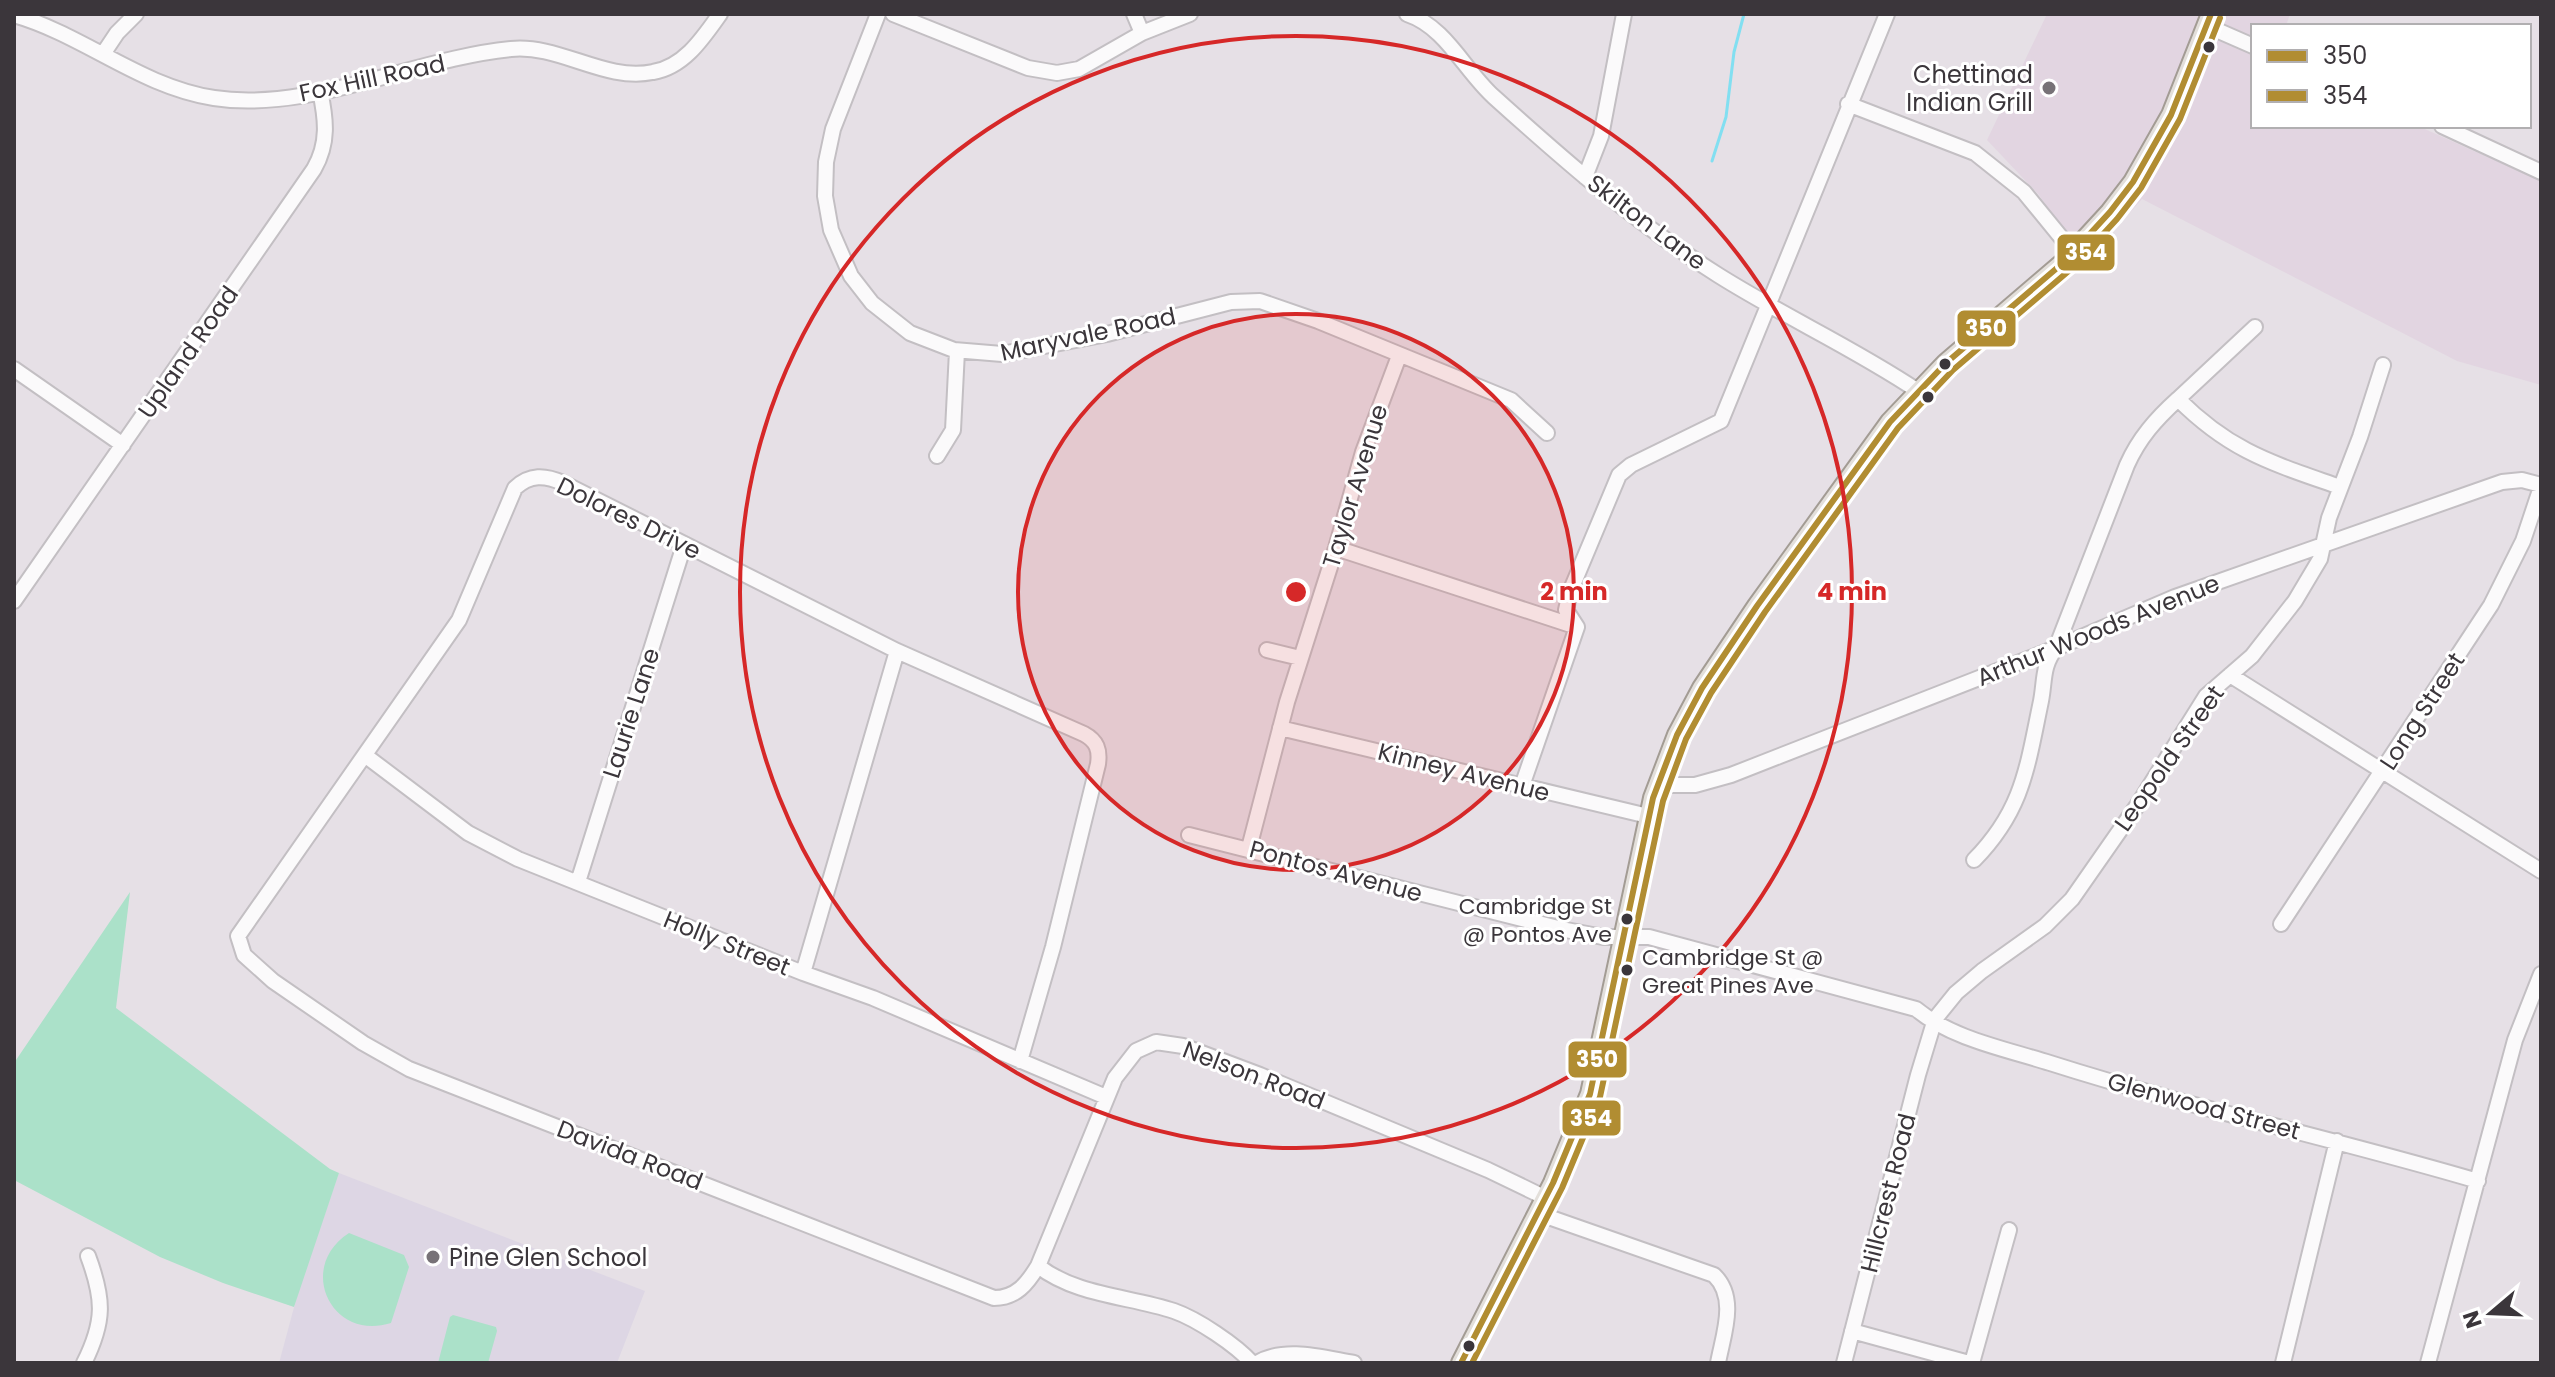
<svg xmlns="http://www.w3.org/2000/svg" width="2555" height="1377" font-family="Poppins,sans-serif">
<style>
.built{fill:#e2d5e1}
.education{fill:#ddd6e4}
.green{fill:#abe1c9}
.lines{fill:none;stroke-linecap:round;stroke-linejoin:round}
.stream{stroke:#82dff1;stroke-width:3}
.minor-casing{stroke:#c3bfc3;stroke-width:18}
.major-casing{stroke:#a39c94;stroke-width:22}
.minor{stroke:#fbfafb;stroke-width:14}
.major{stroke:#e3dfda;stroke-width:18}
.bus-1-casing{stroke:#fff;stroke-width:12}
.bus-2-casing{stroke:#fff;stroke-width:12}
.bus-1{stroke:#b18d32;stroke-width:6}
.bus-2{stroke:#b18d32;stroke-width:6}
.ring{fill:none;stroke:#d62828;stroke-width:4}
.bus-dot{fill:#3b363b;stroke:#fff;stroke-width:3}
.poi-dot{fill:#777277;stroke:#fff;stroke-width:3}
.labels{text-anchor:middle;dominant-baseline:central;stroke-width:6;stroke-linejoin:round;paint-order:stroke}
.bus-label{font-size:22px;fill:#3b363b;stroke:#fff;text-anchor:end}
.poi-label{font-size:24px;fill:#3b363b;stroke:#fff;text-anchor:end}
.street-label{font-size:24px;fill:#3b363b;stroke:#fff}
.centre{fill:#d62828;stroke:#fff;stroke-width:4}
.ring-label{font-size:24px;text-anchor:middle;font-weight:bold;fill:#d62828;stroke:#fff;stroke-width:6;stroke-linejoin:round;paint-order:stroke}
.line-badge{stroke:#fff;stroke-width:3}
.badge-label{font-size:22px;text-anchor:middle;font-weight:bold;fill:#fff}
</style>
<rect width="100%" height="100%" fill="#e6e0e6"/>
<path class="built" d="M2047,14h243l-4,12h-33v100h165l123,55v204l-84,-24 -315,-162 -48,54 -26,-14 -29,-44 -52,-55z"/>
<path class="education" d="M339,1173l306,118 -28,72h-338l21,-78z"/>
<path class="green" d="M130,892l-14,116 214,161 9,4 -45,134 -71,-24 -63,-26 -146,-77v-117z
M349,1233l55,22 5,12 -18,56c-60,19 -95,-56 -42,-90z
M453,1315l43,12 1,4 -9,32h-50l12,-46z"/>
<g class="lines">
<path class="stream" d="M1712,161l14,-44 8,-65 10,-38"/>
<g class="minor-casing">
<path id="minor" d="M878,14l-45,115 -7,33 -1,34 6,34 20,46 21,27 38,30 44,17 48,4 105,-20 124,-32 29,-1 58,20 193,79 36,33
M893,14l135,54 29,5 22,-4 63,-36 48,-19
M1134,14l8,19
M1407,14c39,13 57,56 87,83 71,64 143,127 224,178 65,41 136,73 200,116
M14,15c70,20 127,72 200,83 95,15 202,-40 297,-49 49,-5 93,33 142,23 31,-5 50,-34 67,-58
M2205,25l48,21
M103,54l14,-21 19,-19
M1848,104l127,49 49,39 49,60
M2442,126l99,46
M1585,177l16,-41 23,-122
M14,369l109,76
M2178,399l77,-72
M937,456l16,-26 4,-79
M1336,548l241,79
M14,601l300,-432c15,-26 12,-50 6,-78
M1577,627l-11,-17 4,-18 49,-117 12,-10 90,-44 166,-407
M1267,650l33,8
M2230,675l311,196
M1280,728l368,88
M366,756l102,77 50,26 285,114 70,25 233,99
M1657,785h38l36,-10 325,-127 119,-51 327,-115 20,-2 19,5
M1522,786l55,-159
M1189,835l377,95 37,7h46l267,72c36,30 90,40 134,54 141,45 286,76 428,118
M1249,848l38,-146 49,-154 27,-96 36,-96
M1974,860c49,-50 53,-92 67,-159 4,-21 1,-35 15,-53l71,-183c12,-27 29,-46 51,-66 53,53 94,64 162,88
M578,882l106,-337
M2281,924l210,-319 32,-64 18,-54
M803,973l94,-322
M1020,1061l33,-114 45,-183c2,-14 -1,-23 -14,-30l-187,-83 -334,-168c-18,-8 -33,-9 -48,5l-56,132 -221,316 6,19 29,26 90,62 46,26 585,229c22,0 33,-14 44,-32l77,-188 21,-27 20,-9 27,4 77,29 228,95 58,28
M1537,1213l177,62c24,23 9,60 4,88
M1038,1266c39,30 91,30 136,45 23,8 62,34 78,52
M1852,1331l117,32
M84,1363c21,-42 20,-64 4,-107
M1257,1363c28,-17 67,-5 97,0
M1844,1363l74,-288 17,-56 21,-26 26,-22 63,-45 27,-27 67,-96 67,-107 46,-40 43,-55 25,-42 9,-41 31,-81 23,-72
M1972,1363l37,-133
M2283,1363l54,-222
M2428,1363l87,-323 26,-66"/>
</g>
<g class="major-casing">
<path id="major" d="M1461,1363l92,-180 37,-89 63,-296 24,-63 25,-47 55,-82 133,-184 56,-59 118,-101 46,-50 23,-30 38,-67 40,-101"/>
</g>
<use href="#minor" class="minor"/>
<use href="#major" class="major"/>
<g class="bus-1-casing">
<path id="bus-1" d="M1461,1363l92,-180 37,-89 63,-296 24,-63 25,-47 55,-82 133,-184 56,-59 118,-101 46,-50 23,-30 38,-67 40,-101"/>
</g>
<g class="bus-2-casing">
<path id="bus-2" d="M1472,1363l90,-175 38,-91 63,-296 23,-62 25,-46 54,-81 133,-184 55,-58 118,-101 46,-50 24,-31 39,-69 40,-101"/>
</g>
<use href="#bus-1" class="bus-1"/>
<use href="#bus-2" class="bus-2"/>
</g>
<circle cx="1296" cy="592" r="278" fill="#d62828" fill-opacity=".12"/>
<g class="ring">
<circle cx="1296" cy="592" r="278"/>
<circle cx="1296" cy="592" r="556"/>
</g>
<g class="bus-dot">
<circle cx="2209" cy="47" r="7"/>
<circle cx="1945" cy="364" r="7"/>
<circle cx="1928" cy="397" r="7"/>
<circle cx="1627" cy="919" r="7"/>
<circle cx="1627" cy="970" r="7"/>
<circle cx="1469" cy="1346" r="7"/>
</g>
<g class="poi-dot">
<circle cx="2049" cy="88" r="8"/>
<circle cx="433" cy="1257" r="8"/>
</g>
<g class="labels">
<g class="bus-label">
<text x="1612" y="906">Cambridge St<tspan x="1612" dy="28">@ Pontos Ave</tspan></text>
<text x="1642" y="957" text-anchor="start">Cambridge St @<tspan x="1642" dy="28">Great Pines Ave</tspan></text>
</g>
<g class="poi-label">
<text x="2033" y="74">Chettinad<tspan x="2033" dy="28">Indian Grill</tspan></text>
<text x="449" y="1257" text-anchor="start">Pine Glen School</text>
</g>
<g class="street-label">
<text transform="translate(372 78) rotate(-12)">Fox Hill Road</text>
<text transform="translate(1647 222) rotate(37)">Skilton Lane</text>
<text transform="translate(1088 334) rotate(-12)">Maryvale Road</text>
<text transform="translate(188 352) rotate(-55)">Upland Road</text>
<text transform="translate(1355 486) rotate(-73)">Taylor Avenue</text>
<text transform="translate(629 518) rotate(26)">Dolores Drive</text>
<text transform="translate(2098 630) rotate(-22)">Arthur Woods Avenue</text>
<text transform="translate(2422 711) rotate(-57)">Long Street</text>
<text transform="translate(631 713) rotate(-72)">Laurie Lane</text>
<text transform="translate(2169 758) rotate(-55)">Leopold Street</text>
<text transform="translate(1464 772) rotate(14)">Kinney Avenue</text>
<text transform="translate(1336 871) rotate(15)">Pontos Avenue</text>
<text transform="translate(727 943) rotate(22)">Holly Street</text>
<text transform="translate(1254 1075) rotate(21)">Nelson Road</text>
<text transform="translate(2204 1106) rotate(15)">Glenwood Street</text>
<text transform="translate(630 1155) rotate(21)">Davida Road</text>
<text transform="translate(1888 1193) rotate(-76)">Hillcrest Road</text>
</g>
</g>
<circle cx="1296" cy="592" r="12" class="centre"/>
<g class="ring-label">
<text x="1574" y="600">2 min</text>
<text x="1852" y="600">4 min</text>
</g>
<g class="line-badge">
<rect x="2056" y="233" width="60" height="39" rx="8" fill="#b18d32"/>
<rect x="1956" y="309" width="61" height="39" rx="8" fill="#b18d32"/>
<rect x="1567" y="1040" width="61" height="39" rx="8" fill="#b18d32"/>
<rect x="1561" y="1099" width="61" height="38" rx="8" fill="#b18d32"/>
</g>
<g class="badge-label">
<text x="2086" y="260">354</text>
<text x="1986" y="336">350</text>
<text x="1597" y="1067">350</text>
<text x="1591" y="1126">354</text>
</g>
<rect width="2555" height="1377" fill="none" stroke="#3b363b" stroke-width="32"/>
<rect x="2251" y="24" width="280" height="104" fill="#ffffff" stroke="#b1afb1" stroke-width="2"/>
<rect x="2267" y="50" width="40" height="12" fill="#b18d32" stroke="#b1afb1" stroke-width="2"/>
<text x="2323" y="64" font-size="24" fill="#3b363b">350</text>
<rect x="2267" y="90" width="40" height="12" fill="#b18d32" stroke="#b1afb1" stroke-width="2"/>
<text x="2323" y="104" font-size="24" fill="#3b363b">354</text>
<g transform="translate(2491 1313) rotate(251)" stroke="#ffffff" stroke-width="6" paint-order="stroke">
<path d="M0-6L14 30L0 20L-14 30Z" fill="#3b363b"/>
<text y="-12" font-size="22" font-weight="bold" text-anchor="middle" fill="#3b363b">N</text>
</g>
</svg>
